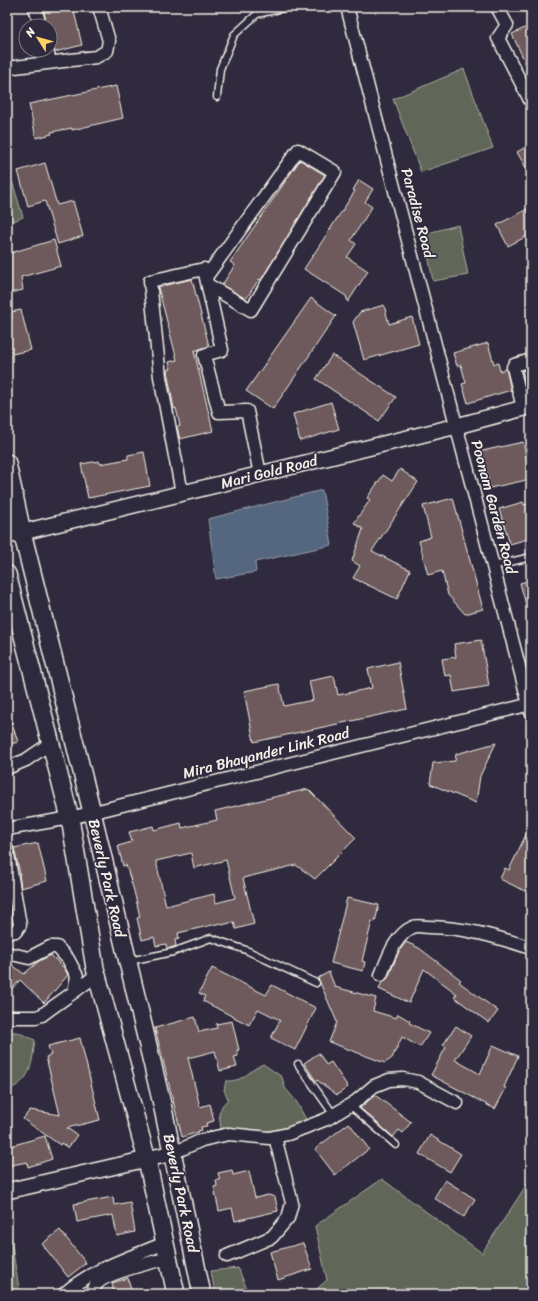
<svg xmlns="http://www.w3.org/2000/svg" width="538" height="1301" font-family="Sriracha,sans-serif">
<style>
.green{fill:#616658;stroke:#aaaca0}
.water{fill:#556680;stroke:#959eaa}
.building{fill:#6e5a5b;stroke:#f4f1e8;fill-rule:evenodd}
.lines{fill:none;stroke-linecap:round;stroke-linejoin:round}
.service-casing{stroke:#f4f1e8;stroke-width:9}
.minor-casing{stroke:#f4f1e8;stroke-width:15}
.tertiary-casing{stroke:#f4f1e8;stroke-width:18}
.secondary-casing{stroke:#f4f1e8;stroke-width:20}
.service{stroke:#2f2a3d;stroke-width:6}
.minor{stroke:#2f2a3d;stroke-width:12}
.tertiary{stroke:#2f2a3d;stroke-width:15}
.secondary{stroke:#2f2a3d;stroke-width:17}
.labels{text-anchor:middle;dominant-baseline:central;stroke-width:3;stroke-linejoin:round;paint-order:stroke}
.street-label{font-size:15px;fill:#f4f1e8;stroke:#2f2a3d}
</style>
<rect width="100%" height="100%" fill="#2f2a3d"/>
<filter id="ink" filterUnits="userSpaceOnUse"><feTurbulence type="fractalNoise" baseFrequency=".025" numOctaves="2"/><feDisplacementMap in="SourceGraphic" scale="8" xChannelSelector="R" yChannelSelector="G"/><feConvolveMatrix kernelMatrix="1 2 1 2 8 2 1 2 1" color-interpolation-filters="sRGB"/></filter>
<g filter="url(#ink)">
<path class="green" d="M464,69l29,79 -72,24 -28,-73z
M7,164l16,53 -16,7z
M458,225l10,50 -35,6 -9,-47z
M7,1032h10l18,8c-3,22 -3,42 -28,50z
M263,1064l19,13 3,11 11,13 12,22 -35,11 -52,-5 -2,-15 3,-8 6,-7 -4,-9 2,-9c18,1 23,-11 37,-17z
M531,1178v116h-220l16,-14 -12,-54 67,-47 100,74z
M7,1217l13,77h-13z
M238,1268l11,26h-34l-4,-23z"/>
<path class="water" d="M322,490l10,55 -77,17 1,10 -40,7 -8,-60z"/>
<path class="building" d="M43,7h30l9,38 -27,7 -5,-9v-17h-3z
M531,25v50l-19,-41z
M116,86l7,32 -51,12v-2l-21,4 1,2 -16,4 -7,-34z
M531,144v33l-14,-25z
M300,160l25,15 -64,105 -2,-1 -13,20 -24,-14 13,-20 -5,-3z
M45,163l12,42 16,-4 10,35 -25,8 -13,-43 -17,5 -10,-35z
M359,180l14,9 -8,13 7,5 -21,33 5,4 -9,13 21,14 -20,31 -2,-6 -42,-27 51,-78 -2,-1z
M531,207v27l-23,12 -11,-21z
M54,240l7,26 -40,11 2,13 -13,3 -1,-8 -2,1v-32z
M192,279l17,67 -15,5 19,80 -33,8 -3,-12 3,-1 -4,-18 -2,1 -7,-39 4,-1 -2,-7 8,-2 -19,-73z
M311,298l25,18 -63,93 -27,-18z
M384,305l5,19 23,-7 7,27 -55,16 -11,-38 7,-10z
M21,310l10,40 -24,5v-36l5,-1 -1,-6z
M488,343l6,21 4,-1 2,8 6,-2 5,21 -43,13 -6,-19 4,-1 -5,-18 -4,1 -4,-13z
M332,355l64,42 -17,24 -63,-42z
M531,368v26l-3,1 -6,-24z
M331,402l8,27 -39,12 -7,-27z
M523,442l8,37 -41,9 -8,-37z
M144,452l6,34 -62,12 -7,-34 18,-3 1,3 28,-5v-4z
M400,469l18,13 -46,69 38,19 -13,29 -44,-21 7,-12 -8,-5 11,-32 -9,-6 16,-23 -3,-2 16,-23 9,6z
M453,498l30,111 -18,5 -17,-19 -6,-24 -14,4 -9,-34 12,-4 -8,-31z
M523,502l1,3 7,-2v35l-21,6 -11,-35z
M531,580v32h-3l-8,-29z
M481,640l8,46 -35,6 -3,-17 -6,1 -3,-17 14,-2 -2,-13z
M398,662l9,47 -153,33 -10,-51 35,-7 5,22 29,-6 -4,-19 25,-5 4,19 34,-7 -4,-19z
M7,715h2l9,27 -11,3z
M496,743l-16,33 -4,27 -46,-19 3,-21 22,-2 1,-7z
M308,789l48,49 -41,41 -19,-14 -53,13 11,46 -18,5 -2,-7 -12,3 -1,-2 -43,10 1,6 -4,1 1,6 -9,3 -1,-5 -10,2 -2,-9 -12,3 -5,-22 3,-1 -6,-26 -8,-26 -3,1 -5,-20 14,-4 -3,-10 24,-6 1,4 27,-7 1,5 35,-8 -2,-9zM191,853l3,15 32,-8 9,38 -19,5 -2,-9 -48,12 -10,-45z
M531,824v70l-31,-15 5,-11 4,2z
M38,843l9,38 -26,7 -2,-14h1l-6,-26z
M347,898l32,7 -4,17 -3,-1 -10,40 3,1 -2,9 -32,-8z
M406,942l13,6 42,32 -2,2 39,29 -9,12 -35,-26 3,-3 -33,-25 -15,34 -30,-14 3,-7 6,-4 11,-27z
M51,955l13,13 4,7 -24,28 -24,-23 -13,14v-33l17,13 15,-13z
M212,968l54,27 6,-10 44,23 -21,42 -24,-12 9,-18 -22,-11 -9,16 -46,-24 2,-5 -6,-3z
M329,972l6,15 41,11 -3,13 23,7 2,-4 12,7 -1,2 20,10 -9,14 -18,-10 -10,21 -7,5 -56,-21 8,-20 -19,-44z
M195,1017l4,15 18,-4 -1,-4 16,-3 7,29h-2l1,6 -4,1 3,10 -17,4 -5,-20 -27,7 12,49 10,-3 4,17 -8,2 1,3 -6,1 1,3 -4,1 1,1 -17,5 -27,-109z
M456,1026l15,10 -16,24 25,14 13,-29 25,11 -14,31 2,1 -11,21 -64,-34 15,-28 -3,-2z
M80,1038l20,82 -33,8 10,7 -9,13 -7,-5 -1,2 -37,-26 7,-9 30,5 -14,-58 5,-2 -3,-9z
M319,1053l7,12 5,-3 17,25 -11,8 -20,-15 -1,1 -12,-18z
M375,1095l36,27 -8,11 -4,-3 -6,7 -33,-29z
M349,1123l20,26 -34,26 -20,-26z
M430,1135l31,19 -11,18 -31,-18z
M45,1136l7,23 -24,8 -1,-5 -20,4v-19z
M232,1170l1,5 16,-4 6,27 13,-3 7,2 3,14 -43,10 -3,-13 -13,3 -5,-24 3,-1 -1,-6h4l-2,-7z
M445,1180l30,19 -11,18 -30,-19z
M113,1197l1,8 16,-3 5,30 -18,4 -4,-21 -36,7 -3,-18z
M60,1230l26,33 -18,14 -26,-33z
M303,1243l9,26 -34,11 -8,-28z
M128,1278l4,16h-18l-2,-11z"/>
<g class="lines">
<g class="service-casing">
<path id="service" d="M217,97l3,-28 14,-34 23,-21 31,-7
M493,566l38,-9
M129,961l44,-9 38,-14 35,12 70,33
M298,1064l36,51
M350,1105l46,40"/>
</g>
<g class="minor-casing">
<path id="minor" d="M35,7l5,19
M347,7l184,705
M497,7l10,18 -9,13 33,64
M47,50l3,12
M7,68l89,-11 11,-6 2,-10 -10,-34
M206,277l92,-127 37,22 -84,138 -43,-25
M523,408l-10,-41 1,-2 17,-5
M182,493l-22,-116 -10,-96 54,-12 18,81 -18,5 15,57 28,-1 13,63
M7,768l19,-8 25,-17
M7,829l63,-11 461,-114
M7,849l13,76 -4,6 -9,2
M7,953l22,5 21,-11h7l11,12 9,17 -3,16
M381,975c7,-17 14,-40 32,-48 4,-2 11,0 15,0 36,0 69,10 103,21
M7,1017h29l6,-2c18,-14 38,-26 55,-41
M173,1153l29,-13 27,-6 40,4 19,-4 39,-15 28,-17 19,-16 15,-6 14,-1 15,3 39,21
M227,1256l45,-19 16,-19 4,-15 -17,-66
M64,1294c27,-25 68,-37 101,-51
M93,1294c1,-3 1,-7 3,-9 7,-12 58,-23 72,-27"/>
</g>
<g class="tertiary-casing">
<path id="tertiary" d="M7,536l450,-110 74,-20
M7,1191l166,-38"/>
</g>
<g class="secondary-casing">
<path id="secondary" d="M7,463l15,69 70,280 70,292 40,190
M7,574l63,244 25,150 52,192 29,134"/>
</g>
<use href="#service" class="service"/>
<use href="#minor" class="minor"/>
<use href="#tertiary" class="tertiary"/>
<use href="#secondary" class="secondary"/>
</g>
</g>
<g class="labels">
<g class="street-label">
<text transform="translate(418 213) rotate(75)">Paradise Road</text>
<text transform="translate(269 472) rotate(-14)">Mari Gold Road</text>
<text transform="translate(494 507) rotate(75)">Poonam Garden Road</text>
<text transform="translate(266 753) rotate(-14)">Mira Bhayander Link Road</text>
<text transform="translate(107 878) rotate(77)">Beverly Park Road</text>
<text transform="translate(181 1193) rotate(78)">Beverly Park Road</text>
</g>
</g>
<rect width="538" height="1301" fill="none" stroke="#2f2a3d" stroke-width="24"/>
<rect x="12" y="12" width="514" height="1277" fill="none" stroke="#f4f1e8" stroke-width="1.5" filter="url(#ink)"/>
<g transform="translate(38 38) rotate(307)"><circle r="19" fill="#2f2a3d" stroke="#7e7a81"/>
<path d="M0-3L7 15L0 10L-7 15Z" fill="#ffd166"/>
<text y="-6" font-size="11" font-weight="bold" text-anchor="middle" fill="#f4f1e8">N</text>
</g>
</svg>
